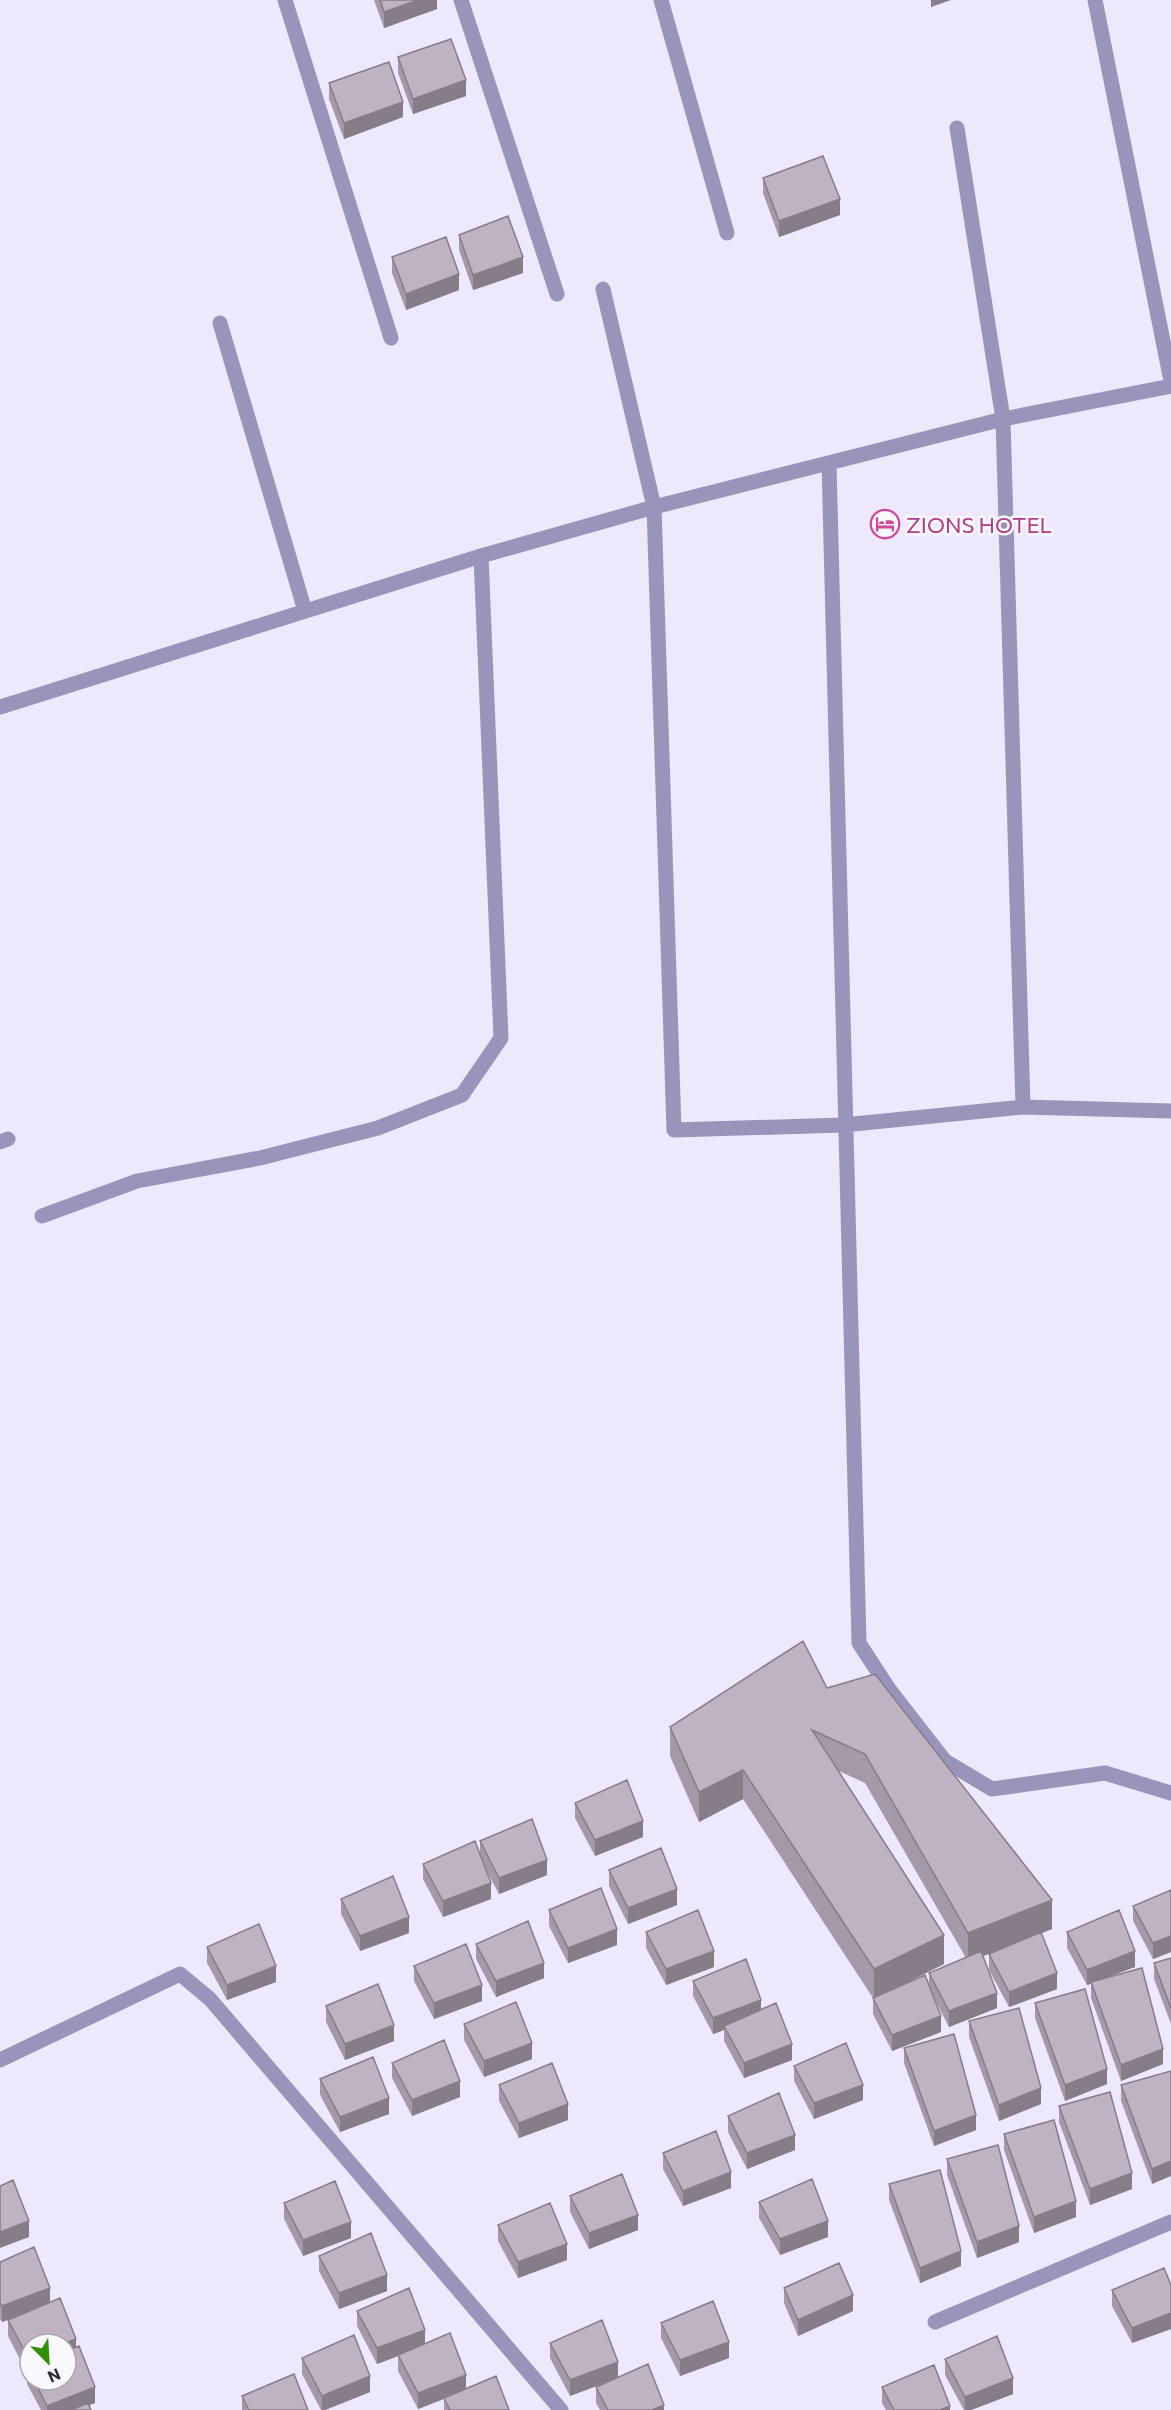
<svg xmlns="http://www.w3.org/2000/svg" width="1171" height="2410" font-family="Commissioner,sans-serif">
<style>
.lines{fill:none;stroke-linecap:round;stroke-linejoin:round}
.service{stroke:#9995ba;stroke-width:15}
.minor{stroke:#9995ba;stroke-width:15}
.wall{fill:#a499a8;fill-rule:evenodd}
.shaded-wall{fill:#867d88}
.building{fill:#bfb2c3;stroke:#867d88;stroke-width:1.5}
.labels{text-anchor:middle;dominant-baseline:central;stroke-width:5;stroke-linejoin:round;paint-order:stroke}
.hotel-label{font-size:22px;fill:#b23c85;stroke:#f9f8fc;text-anchor:start}
</style>
<rect width="100%" height="100%" fill="#eee8fc"/>
<g class="lines">
<path class="service" d="M285,0l106,338
M461,0l96,294
M661,0l66,233"/>
<path class="minor" d="M1095,0l76,381
M957,128l46,291 20,688
M603,289l51,218 20,623 170,-5 179,-18 148,4
M220,323l85,288
M829,463l30,1180 30,46 56,72 47,28 113,-16 66,20
M0,707l481,-151 173,-49 349,-88 168,-33
M0,1142l8,-3
M42,1216l95,-35 123,-23 118,-30 84,-33 39,-57 -20,-482
M0,2060l180,-86 30,25 351,411
M935,2322l236,-100"/>
</g>
<path class="wall" d="M374,0h63v9l-53,19z
M398,57l68,39 -53,18 -15,-41z
M329,83l74,34 -59,22 -15,-40z
M763,178l77,37 -61,22 -16,-44z
M459,235l64,38 -50,17 -14,-40z
M392,257l67,33 -53,20 -14,-37z
M827,1688l225,241 -11,4 16,56 -48,18 -20,-37v-16l14,-6 -20,8 14,52 -48,19 -16,-31 8,36 -49,19 -19,-37v-16l-130,-199 -44,23 -29,-66v-29zM839,1771l26,12 101,175 -37,15v14l-33,1 48,-24z
M575,1803l68,34 -48,19 -20,-38z
M480,1841l67,34 -48,19 -15,-28 7,33 -48,18 -20,-38v-15l57,-10z
M609,1870l68,35 -49,19 -19,-38z
M1171,1890v62l-18,7 -20,-38v-15z
M341,1899l68,34 -49,18 -19,-37z
M549,1910l68,35 -49,18 -19,-37z
M646,1932l68,35 -48,18 -20,-37z
M1067,1932l68,35 -28,10 56,87 -42,17 -30,-83v-14l-4,1 -20,-37z
M476,1944l68,34 -48,19 -20,-38z
M207,1947l69,35 -49,18 -20,-37z
M1171,1958v66l-17,-45v-16z
M414,1966l68,35 -48,18 -20,-38z
M693,1981l68,28 31,51 -48,18 -20,-37v-11l-11,4 -20,-38z
M1035,2003l72,81 -42,17 -30,-83z
M326,2006l68,35 -49,19 -19,-38z
M969,2021l72,83 -42,17 -30,-84z
M464,2024l68,35 -48,18 -20,-37z
M904,2048l72,82 -42,16 -30,-83z
M392,2063l68,34 -48,19 -20,-38z
M794,2066l69,34 -49,19 -20,-38z
M1171,2071l-19,113 -31,-83v-16z
M320,2079l69,35 -49,18 -20,-37z
M499,2085l69,35 -49,18 -20,-37z
M1059,2106l73,83 -42,16 -31,-83z
M728,2116l67,34 -48,19 -19,-37z
M1004,2134l72,83 -42,16 -30,-83z
M663,2153l68,35 -48,18 -20,-37z
M947,2159l72,83 -42,16 -30,-83z
M889,2184l72,82 -41,17 -31,-83z
M570,2196l68,34 -49,19 -19,-37z
M759,2202l69,35 -48,18 -21,-37z
M284,2203l67,35 -48,18 -19,-37z
M498,2225l69,35 -49,18 -20,-37z
M319,2256l68,35 -48,18 -20,-38z
M0,2262l50,40 26,45 19,56 -6,2 2,5h-50l-14,-26v-11l-19,-37v-16l12,-5 -18,7 -2,-3zM30,2344l4,36h-4z
M1171,2285v44l-39,14 -20,-37v-16z
M784,2288l69,23 -55,25 -14,-33z
M357,2311l68,33 41,45 43,21h-65v-11l-26,10 -20,-38v-15l-21,8 -20,-38z
M661,2323l68,35 -49,18 -19,-38z
M550,2343l68,34 46,33h-64l-4,-7v-16l11,-5 -37,14 -20,-38z
M302,2358l68,34 -45,18h-4l-19,-36z
M945,2359l68,35 -42,16h-7l-19,-35z
M882,2387l68,23h-64l-4,-7z
M242,2396l66,14h-66z"/>
<path class="shaded-wall" d="M418,0h19v9l-53,19v-16z
M931,0h20l-20,7z
M466,80v16l-53,18v-15z
M403,102v15l-59,22v-16z
M840,199v16l-61,22v-16z
M523,257v16l-50,17v-15z
M459,274v16l-53,20v-16z
M743,1770v29l-44,23v-30z
M643,1821v16l-48,19v-16z
M547,1860v15l-48,19v-16z
M491,1883v16l-48,18v-16z
M677,1889v16l-49,19v-16z
M1052,1900v29l-84,33v-29z
M409,1917v16l-49,18v-15z
M617,1929v16l-49,18v-15z
M944,1935v29l-70,35v-30z
M1171,1936v16l-18,7v-16z
M714,1951v16l-48,18v-16z
M1135,1951v16l-48,18v-15z
M544,1963v15l-48,19v-16z
M276,1966v16l-49,18v-15z
M1057,1973v16l-48,18v-15z
M482,1985v16l-48,18v-16z
M997,1993v15l-48,19v-16z
M761,2000v15l-37,11v4l-11,4v-16z
M941,2016v16l-49,19v-16z
M394,2025v16l-49,19v-16z
M532,2043v16l-48,18v-16z
M792,2044v16l-48,18v-15z
M1163,2049v15l-42,17v-16z
M1107,2069v15l-42,17v-16z
M460,2081v16l-48,19v-16z
M863,2085v15l-49,19v-16z
M1041,2088v16l-42,17v-16z
M389,2098v16l-49,18v-15z
M568,2104v16l-49,18v-15z
M976,2115v15l-42,16v-15z
M795,2135v15l-48,19v-16z
M1171,2161v15l-19,8v-15z
M731,2172v16l-48,18v-15z
M1132,2173v16l-42,16v-16z
M1076,2201v16l-42,16v-16z
M638,2215v15l-49,19v-16z
M29,2221v16l-29,11v-16z
M828,2221v16l-48,18v-16z
M351,2222v16l-48,18v-16z
M1019,2226v16l-42,16v-16z
M567,2244v16l-49,18v-16z
M961,2251v15l-41,17v-15z
M387,2275v16l-48,18v-16z
M50,2288v16l-48,18v-16z
M853,2295v16l-55,25v-16z
M1171,2313v16l-39,14v-15z
M425,2330v16l-48,18v-16z
M76,2339v16l-10,4v-15h-3z
M729,2342v16l-49,18v-16z
M28,2357h2v15l-2,-4z
M618,2362v16l-48,18v-16z
M466,2375v15l-48,19v-16z
M370,2376v16l-45,18h-3v-14z
M1013,2378v16l-42,16h-6v-13z
M95,2387v16l-18,7h-30v-4z
M664,2405v5h-12z
M950,2406v4h-10z"/>
<path class="building" d="M380,0h38l-34,12z
M451,39l15,41 -53,19 -15,-42z
M389,62l14,40 -59,21 -15,-40z
M823,156l17,43 -61,22 -16,-43z
M508,216l15,41 -50,18 -14,-40z
M446,237l13,37 -53,20 -14,-37z
M803,1641l24,47 48,-14 177,226 -84,33 -103,-179 -53,-24 132,205 -70,34 -131,-199 -44,22 -29,-65z
M627,1780l16,41 -48,19 -20,-37z
M532,1819l15,41 -48,18 -19,-37z
M475,1841l16,42 -48,18 -20,-37z
M661,1848l16,41 -49,19 -19,-38z
M393,1876l16,41 -49,19 -19,-37z
M601,1888l16,41 -49,19 -19,-38z
M1171,1890v46l-18,7 -20,-37z
M698,1910l16,41 -48,18 -20,-37z
M1119,1910l16,41 -48,19 -20,-38z
M528,1921l16,42 -48,18 -20,-37z
M259,1924l17,42 -49,19 -20,-38z
M1041,1932l16,41 -48,19 -20,-38z
M466,1944l16,41 -48,18 -20,-37z
M981,1951l16,42 -48,18 -20,-38z
M1171,1958v50l-17,-45z
M746,1959l15,41 -48,18 -20,-37z
M1142,1968l21,81 -42,16 -30,-83z
M925,1975l16,41 -49,19 -19,-37z
M378,1984l16,41 -49,19 -19,-38z
M1085,1989l22,80 -42,16 -30,-82z
M516,2002l16,41 -48,18 -20,-37z
M776,2003l16,41 -48,19 -20,-37z
M1019,2008l22,80 -42,17 -30,-84z
M954,2034l22,81 -42,16 -30,-83z
M444,2040l16,41 -48,19 -20,-37z
M846,2043l17,42 -49,18 -20,-37z
M373,2057l16,41 -49,19 -20,-38z
M552,2063l16,41 -49,19 -20,-38z
M1171,2071v90l-19,8 -31,-84z
M1110,2092l22,81 -42,16 -31,-83z
M779,2093l16,42 -48,18 -19,-37z
M1054,2120l22,81 -42,16 -30,-83z
M716,2131l15,41 -48,19 -20,-38z
M998,2145l21,81 -42,16 -30,-83z
M940,2170l21,81 -41,17 -31,-84z
M622,2174l16,41 -49,18 -19,-37z
M812,2179l16,42 -48,18 -21,-37z
M13,2180l16,41 -29,11v-46z
M335,2181l16,41 -48,18 -19,-37z
M550,2203l17,41 -49,18 -20,-37z
M371,2233l16,42 -48,18 -20,-37z
M34,2247l16,41 -48,18 -2,-3v-41z
M839,2263l14,32 -55,25 -14,-32z
M1164,2268l7,17v28l-39,15 -20,-38z
M409,2288l16,42 -48,18 -20,-37z
M60,2298l16,41 -13,5h-33v13h-2l-20,-37z
M713,2301l16,41 -49,18 -19,-37z
M602,2320l16,42 -48,18 -20,-37z
M450,2333l16,42 -48,18 -20,-38z
M354,2335l16,41 -48,20 -20,-38z
M997,2336l16,42 -48,19 -20,-38z
M79,2346l16,41 -48,19 -13,-26h32v-29z
M648,2364l16,41 -12,5h-44l-12,-23z
M934,2365l16,41 -10,4h-46l-12,-23z
M294,2374l14,36h-59l-7,-14z
M496,2376l13,34h-59l-6,-12z
M88,2403l3,7h-20z"/>
<defs>
<g id="hotel-ring" transform="scale(1.5)"><circle r="9.5" fill="#f9f8fc" stroke="#d1479c" stroke-width="1.5"/><path d="M-6-4.5h1.5V1H6V5H4.5V3h-9V5H-6ZM-4 0a1.8 1.8 0 1 1 3.6 0ZM.5 0V-2.5h3Q6-2.5 6 0Z" fill="#d1479c"/></g>
</defs>
<g fill-rule="evenodd">
<use href="#hotel-ring" x="885" y="524"/>
</g>
<g class="labels">
<g class="hotel-label">
<text x="906" y="524">ZIONS HOTEL</text>
</g>
</g>
<g transform="translate(48 2362) rotate(156)"><circle r="28" fill="#f9f8fc" stroke="#a8a7ac" stroke-width="1.5"/>
<path d="M0-4.5L10 22L0 15L-10 22Z" fill="#319006"/>
<text y="-9" font-size="16" font-weight="bold" text-anchor="middle" fill="#2f2d35">N</text>
</g>
</svg>
